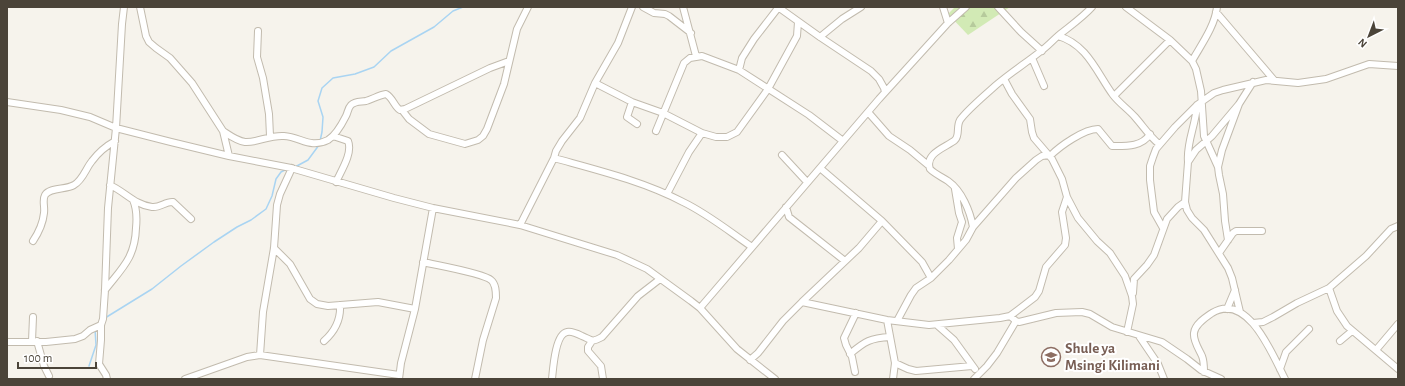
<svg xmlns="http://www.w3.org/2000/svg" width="1405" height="386" font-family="'Alegreya Sans',sans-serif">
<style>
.forest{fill:url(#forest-firs)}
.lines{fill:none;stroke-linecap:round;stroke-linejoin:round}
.stream{stroke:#a9d4f2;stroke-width:1.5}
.minor-casing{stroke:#c2bbae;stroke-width:8}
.minor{stroke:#fff;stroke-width:6}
.labels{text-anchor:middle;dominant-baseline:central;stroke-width:4;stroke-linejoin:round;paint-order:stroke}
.education-label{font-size:15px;font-weight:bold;fill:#785e54;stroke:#fff;text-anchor:start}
</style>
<defs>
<pattern id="forest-firs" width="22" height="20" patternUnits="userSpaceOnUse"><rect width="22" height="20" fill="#d2eab5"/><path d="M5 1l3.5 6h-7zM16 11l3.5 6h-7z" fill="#b6ca9c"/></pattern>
</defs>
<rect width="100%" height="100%" fill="#f6f3ec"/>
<path class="forest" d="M955,7h55l-42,28 -20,-21z"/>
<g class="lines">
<path class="stream" d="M320,141l2,-9 1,-15 -5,-16 4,-13 11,-10 22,-4 19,-7 17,-16 43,-24 19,-16 10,-4
M295,167l13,-7 11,-15
M105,318l47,-29 29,-23 33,-24 23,-15 14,-7 15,-11 6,-13 4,-17 5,-7 6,-3
M89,366l7,-21 -1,-16"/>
<g class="minor-casing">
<path id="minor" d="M140,7l6,29 3,6 7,6 14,10 22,25 31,48 6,25
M643,7l11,6 11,1 4,2 22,17
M683,7l13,49
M778,7l42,30 51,34 8,8 5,9 1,4
M943,7l5,16
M998,7l23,25 21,19
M1126,7l44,33 22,21 4,8 5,22 3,45 14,31
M778,8l-24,31 -12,19 -3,12 70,45 34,26
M1216,12l58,68
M258,31l-1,26 6,21 6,36 1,22
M1058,36c29,8 39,37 55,59 6,8 15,14 22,22 8,9 15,20 24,27
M820,37l22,-18 19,-12
M1032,58l12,28
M1192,61c9,-16 23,-35 25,-54
M1004,79l8,15 18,25 2,13 2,6 18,21 10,20 5,18 11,21 19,23 13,12 15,23 7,20 1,8 -6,28
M595,83l37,19 31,11 39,20 14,4h11l10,-5 31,-43 29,-53 1,-14
M1114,96l56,-56
M7,102l54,8 29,7 26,11 55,14 58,14 62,12 103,30 39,10 87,17 97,30 30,14 44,32 9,7 37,41 38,30
M632,102l-5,15 10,7
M1239,104l-27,32 -16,14 -8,12 -3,40 2,8 5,8 12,12 24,38 4,10 8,34
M402,110l7,9 20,15 36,10 13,-4 5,-4 4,-7 17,-45 13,-55 11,-22
M868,112l21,24 21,14 18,15
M223,131c6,4 14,10 22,11 12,1 24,-7 39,-6 17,1 26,13 44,4 8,-5 14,-16 18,-24 2,-4 2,-8 5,-11 4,-4 10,-3 15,-4 7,-2 13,-6 20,-7 7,4 8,12 14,16l5,-1 85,-41 19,-7
M656,131l28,-68 6,-5 12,-2 37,14
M333,136l15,5c5,12 -7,30 -12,41
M782,155l25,27
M1050,156c10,-10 34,-27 48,-27l14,17c14,0 30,1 38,-12
M554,158c43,12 89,23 129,44 25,12 47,30 69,45
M1188,162c-2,-19 8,-37 9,-57
M820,168l62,53 40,41 9,16
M110,185c15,7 25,20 42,22 8,1 14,-6 21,-5l18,17
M955,189l4,24 3,9 -5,16 1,11
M667,194l22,-42 13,-19
M786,207l3,10 56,44
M520,225l34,-67 2,-7 6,-10 18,-23 15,-35 23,-40 14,-36
M973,227c-3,-16 -11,-36 -25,-46 -6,-4 -13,-7 -18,-12 -6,-16 17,-22 25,-29 5,-5 1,-13 5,-20 6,-9 26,-26 35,-34 15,-13 31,-23 46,-35 7,-5 12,-11 18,-16 11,-9 23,-17 33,-28
M1163,228l-9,-16 -4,-32v-14l3,-9 3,-8 19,-22 22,-22 17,-12 9,-3 43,-10 32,3 28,-4 43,-15 29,2
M1228,240l-3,-19 -2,-27 -4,-19 -1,-8 4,-17 17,-46 14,-22
M33,241c6,-9 10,-18 11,-28 1,-6 -2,-13 1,-18 5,-8 21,-5 29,-10 9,-5 12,-17 18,-24 6,-8 14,-15 23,-20
M274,248l16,16 20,35 7,5 11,2 50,-4 37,7
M1219,253l14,-20 3,-2h26
M423,262c12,3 60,11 68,18 5,4 5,12 5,18l-13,42 -8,39
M1329,288l8,23 10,15 51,43
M105,290c17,-22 30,-32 31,-62 1,-10 1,-19 -3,-28
M1133,293l1,-14 13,-14 7,-10 13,-36 11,-12 7,-5
M802,302l57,-54 23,-27
M700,308l179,-209 69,-76 18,-16
M1227,309l8,-19
M1010,316l6,5 3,1 37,-9 26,-1 8,2 22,13 50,15 25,17 14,11 20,9
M887,320l8,43 -2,16
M897,321l14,-26 5,-7 15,-10 18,-18 17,-20 7,-13 43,-49 20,-18 6,-4 7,-1
M1253,323l10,-1 10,-5 24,-14 32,-15 37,-32 25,-27 7,-3
M937,325l17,15 21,29
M1139,336l19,28 6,15
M32,341l1,-24
M37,341l7,25 5,10
M324,341c10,-9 17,-21 16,-36
M592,341l-4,6v4l13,15 2,13
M1340,341l12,-10
M7,342h39l29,-3 8,-3 7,-6 11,-5
M1376,350l22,-26
M850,354c15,-13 21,-16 40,-17
M260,355l3,-43 11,-64 3,-43 3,-11 12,-26
M750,360l8,-7 25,-32 19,-19 85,18 42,5 71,-7 10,-2 25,-19 4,-6 7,-24 19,-22 1,-7 -4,-26 5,-15
M895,363l13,6 8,2 56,-5
M1280,369l6,-17 23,-23
M855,372l-3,-15 -6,-12 -2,-7 12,-25
M1204,372c0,-5 0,-11 -2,-16 -3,-7 -9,-15 -8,-23 1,-9 12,-16 18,-20 36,-22 61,43 73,66
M107,379l-1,-4 -7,-11 2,-24v-15l2,-6 2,-29 3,-82 8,-80 6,-104 2,-17
M185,379l62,-22 13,-2 139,20
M399,379l2,-16 14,-54 18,-101
M552,379c1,-9 3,-45 15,-47 4,-1 11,2 15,4 10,4 9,7 20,1l36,-41 22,-17
M974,379l13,-13 10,-13 19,-32"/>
</g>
<use href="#minor" class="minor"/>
</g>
<defs>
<g id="school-ring" transform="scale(1)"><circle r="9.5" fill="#fff" stroke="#8d6e63" stroke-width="1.5"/><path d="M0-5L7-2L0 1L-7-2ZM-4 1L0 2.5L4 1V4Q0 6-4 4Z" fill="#8d6e63"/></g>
</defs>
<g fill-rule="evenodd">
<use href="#school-ring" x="1051" y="357"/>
</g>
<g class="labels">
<g class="education-label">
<text x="1065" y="348">Shule ya<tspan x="1065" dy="17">Msingi Kilimani</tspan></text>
</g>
</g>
<rect width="1405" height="386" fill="none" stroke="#4b4439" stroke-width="16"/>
<g transform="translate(1369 36) rotate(222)" stroke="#ffffff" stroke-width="3" paint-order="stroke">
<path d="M0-3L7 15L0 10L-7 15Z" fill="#4b4439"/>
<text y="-6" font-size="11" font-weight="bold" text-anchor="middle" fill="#4b4439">N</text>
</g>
<path d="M18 362v6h78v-6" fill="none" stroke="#4b4439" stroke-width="2"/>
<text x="24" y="362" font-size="12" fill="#4b4439" stroke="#ffffff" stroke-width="3" paint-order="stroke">100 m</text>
</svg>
